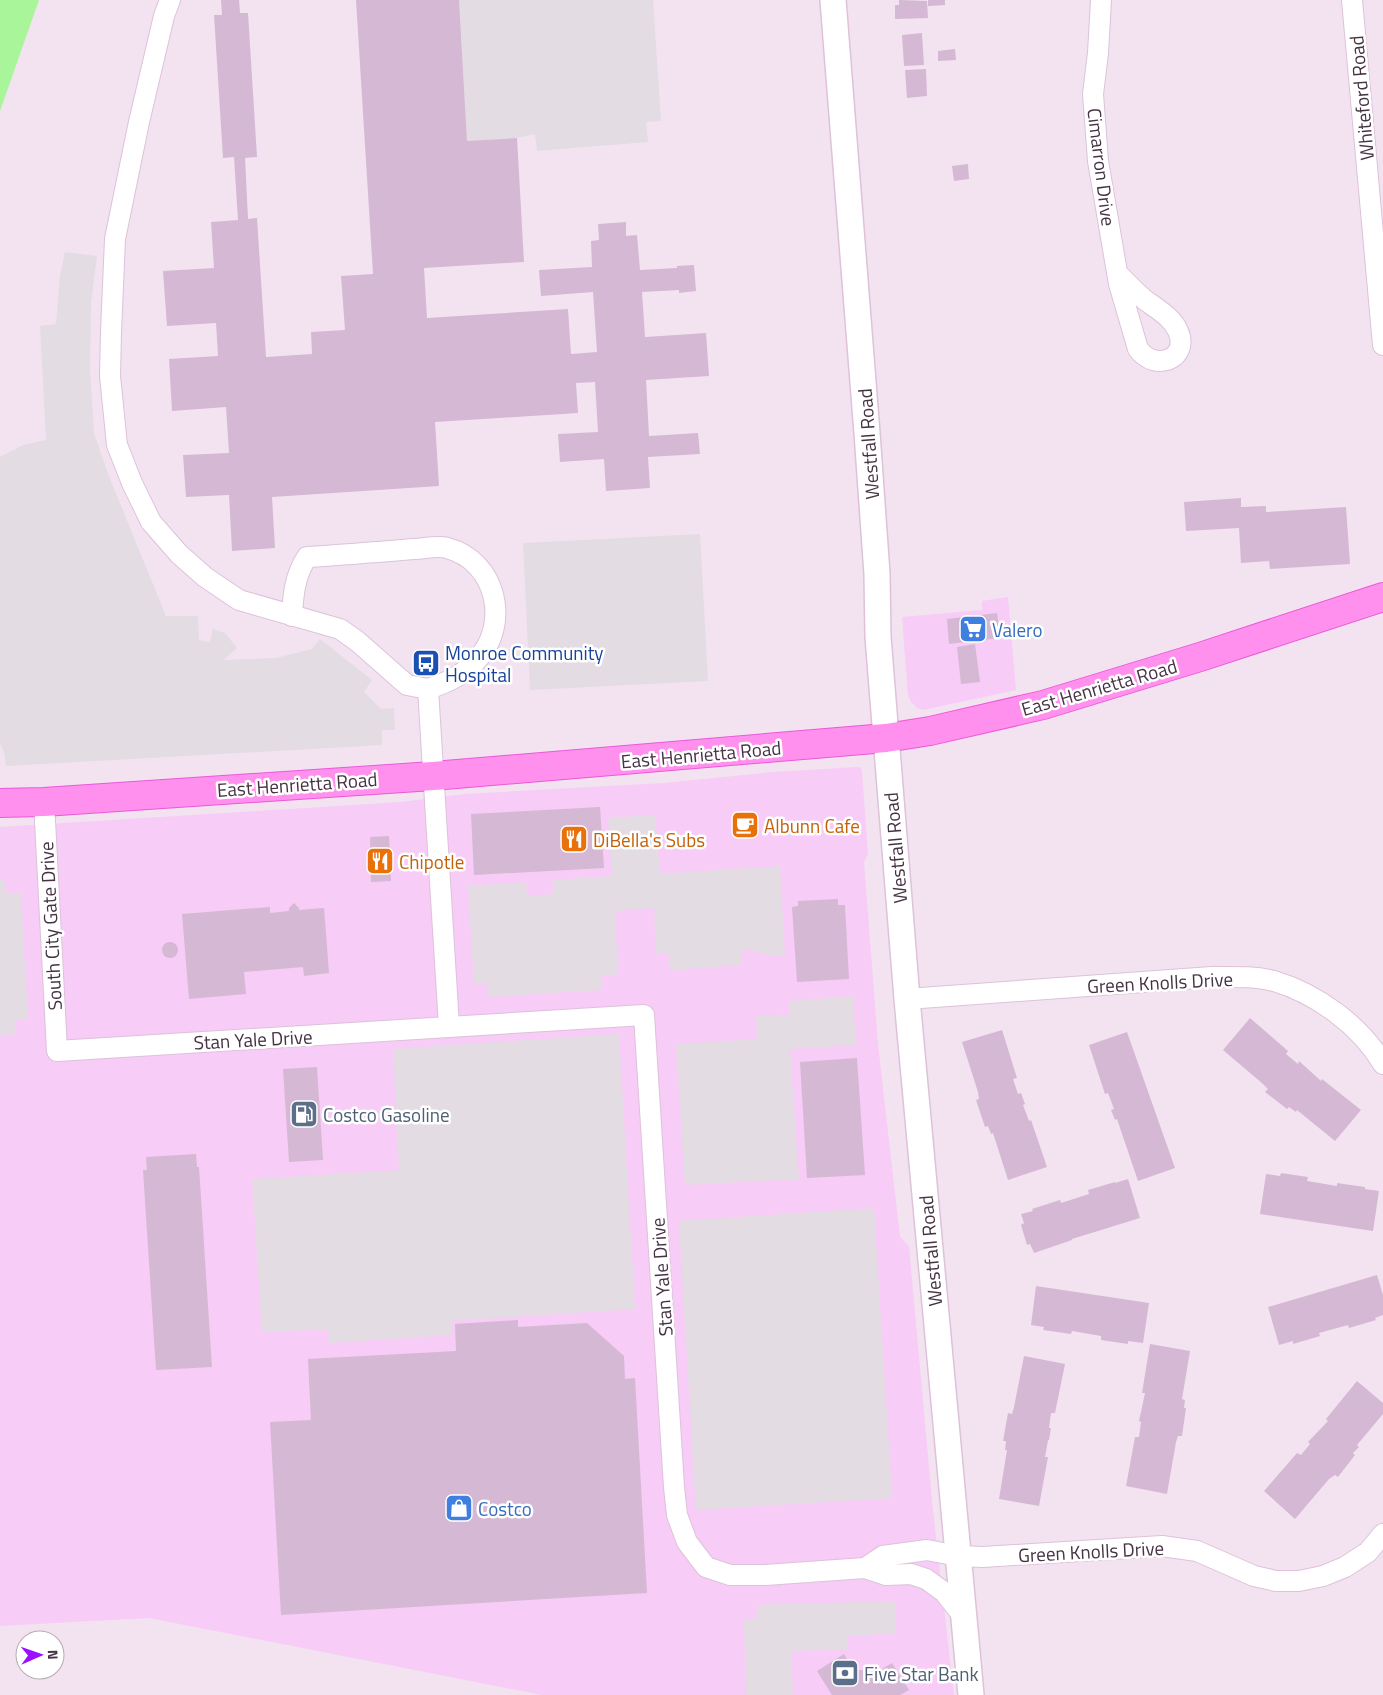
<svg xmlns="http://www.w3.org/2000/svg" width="1383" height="1695" font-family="'Titillium Web',sans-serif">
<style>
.commercial{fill:#f7ccf6}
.parking{fill:#e3dce3}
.water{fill:#a8f59a}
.building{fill:#d5b8d4}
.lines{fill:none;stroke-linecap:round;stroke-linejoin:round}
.minor-casing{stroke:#ddc2da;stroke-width:22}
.tertiary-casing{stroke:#ddc2da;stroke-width:28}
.primary-casing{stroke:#eb59d7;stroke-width:30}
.minor{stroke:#fff;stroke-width:20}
.tertiary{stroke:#fff;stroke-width:25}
.primary{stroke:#ff90ee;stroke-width:28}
.labels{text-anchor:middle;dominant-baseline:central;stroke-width:5;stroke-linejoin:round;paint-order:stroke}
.street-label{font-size:19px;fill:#453344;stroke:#fff}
.shop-label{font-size:19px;fill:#366cbe;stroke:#fff;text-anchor:start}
.transit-label{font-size:19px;fill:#164399;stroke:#fff;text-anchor:start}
.food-label{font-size:19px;fill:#c56008;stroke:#fff;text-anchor:start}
.service-label{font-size:19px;fill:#4e5e75;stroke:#fff;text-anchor:start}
</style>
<rect width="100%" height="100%" fill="#f3e3f1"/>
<path class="commercial" d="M1008,597l8,93 -88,19 -6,1 -5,-2 -6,-6 -3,-7 -6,-78 80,-7v-9z
M857,767l4,1 1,3 6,83 -4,8 14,182 22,193 9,9 24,265 21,184h-412l-393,-77 -149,8v-799l401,-25 64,-8 199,-11 109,-11z"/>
<path class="parking" d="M459,0h194l8,121 -15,1 2,20 -111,9 -2,-17 -18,4 -50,3z
M65,252l32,4 -6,48 -1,68 4,61 14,41 58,142h32l1,24 11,2 3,-13 12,4 12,15 -14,12 53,-2 36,-9 8,-10 52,41 -8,12 17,17 13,-1 1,22h-13v15l-376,21 -2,-14 -4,-8v-287l23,-12 23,-5 -6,-114 16,-2 4,-48z
M700,534l8,147 -178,9 -7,-147z
M655,815l5,59 120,-8 5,89 -14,1 -20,-6 -10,1v14l-71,5v-17h-14l-2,-45 -39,3 3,63 -17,2v14l-113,7v-14l-14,1 -6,-98 58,-4 1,14 26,-2v-14l59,-4 -4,-58z
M0,877l5,6 2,11 14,-1 7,127h-13l1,14 -16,1z
M853,996l3,49 -66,4 9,130 -114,6 -9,-141 81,-5 -1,-23 33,-1v-14z
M619,1034l16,275 -184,12v14l-122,8 -1,-14 -66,3 -10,-153 147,-9 -6,-121z
M874,1208l18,290 -196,12 -17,-289z
M896,1601v32l-48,3v13l-57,2 2,44h-47l-2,-75 13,-2v-13z"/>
<path class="water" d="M0,0h39l-39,111z"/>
<path class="building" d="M221,0h18l1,13h8l9,144 -12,1 3,61 9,-1 9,139 46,-3 -1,-22 34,-2 -4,-54 32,-2 -17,-274h103l8,141 50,-3 7,124 -100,6 3,50 141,-9 3,45 26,-2 -4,-60 -52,4 -2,-26 53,-3 -1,-26 8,-1 -1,-16 28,-2v14l11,-1 3,35 37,-2v-2l17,-1 2,26 -17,2v-3l-37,2 3,45 61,-4 3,43 -63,4 3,56 49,-3 2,21 -52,3 2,31 -44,3 -2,-32 -44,3 -2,-28 40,-2 -3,-50 -19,1 2,30 -143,9 4,64 -167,11 3,51 -43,3 -3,-56 -43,2 -3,-42 46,-2 -3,-46 -54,4 -3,-52 49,-3 -2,-33 -49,3 -4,-55 51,-3 -3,-46 27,-2 -4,-63 -11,1 -9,-143h8z
M899,0l28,1 1,17 -33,1v-14h4z
M928,0h17v5l-17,1z
M922,33l2,32 -20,1 -2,-31z
M955,49l1,11 -18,1v-10z
M926,69l1,27 -20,2 -2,-28z
M968,164l1,15 -15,2 -2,-15z
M1241,498v9l25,-1v6l80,-5 4,57 -80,5 -1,-8 -28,2 -2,-35 -53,3 -2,-29z
M997,613l3,25 -51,6 -2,-25z
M975,644l5,38 -19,2 -4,-37z
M600,807l4,61 -130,7 -3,-61z
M389,836l2,45 -20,1 -1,-45z
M838,899v6h7l4,74 -52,3 -5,-75 6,-1v-5z
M294,903l5,5v2l25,-2 5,65 -25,3 -1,-9 -59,5 2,22 -57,5 -7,-85 88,-7v6l19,-2v-3z
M162 950a8 8 0 1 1 16 0a8 8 0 1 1-16 0Z
M1250,1018l38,33 -2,3 12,10 1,-3 22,20 1,-2 39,31 -26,31 -38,-31 -1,2 -7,-5 -2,2 -22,-17 3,-3 -5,-5 -40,-34z
M1002,1030l15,48 -4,1 5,15 3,-1 4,11 -2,1 6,16 2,-1 16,47 -39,13 -15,-47 -2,1 -3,-8 -3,1 -9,-27 3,-1 -1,-7 -16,-50z
M1127,1032l48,136 -37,13 -21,-62 -2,1 -4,-10 3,-1 -6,-16 -3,1 -16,-49z
M857,1058l8,117 -58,3 -7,-116z
M317,1067l6,93 -34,2 -6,-93z
M196,1154l1,13h2l13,200 -56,3 -13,-200h4l-1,-13z
M1281,1173l27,4 -1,4 30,5v-3l28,4v2l14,2 -6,40 -113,-17 6,-40 14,2z
M1128,1179l12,39 -68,21v1l-38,13 -4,-9 -3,1 -6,-20 3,-2 -3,-9 12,-3 -1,-2 28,-9 1,3 28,-9 -1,-4 27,-8v1z
M1377,1275l6,20v20l-8,3 1,2 -27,8 -1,-3 -29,8 1,3 -27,8v-3l-14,4 -11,-38z
M1036,1286l113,17 -6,40 -15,-2v3l-27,-4v-4l-29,-5 -1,3 -28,-4 1,-3 -13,-2z
M518,1320v7l69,-4 37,33 1,23 10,-1 12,215 -366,22 -11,-193 41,-2 -3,-61 148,-8 -1,-27z
M1150,1344l40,7 -8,48 3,1 -1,8h2l-4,28h-4l-2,6 -9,52 -41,-8 9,-49h4l2,-15 -2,-1 6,-28h-3z
M1024,1356l41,8 -10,49h-4l-2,15h2l-2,12h-1l-3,17h3l-9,49 -40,-7 8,-49h-2l1,-9h-3l5,-28 4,1 2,-7z
M1357,1381l26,22v11l-26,31 2,2 -6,6 2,2 -17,22 -3,-2 -6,4 -34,40 -31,-28 33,-38 4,2 9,-11 -2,-2 20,-21 -2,-2z
M844,1654l9,16h17v6l22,-13 17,27 -9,5h-68l-15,-24z"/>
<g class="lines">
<g class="minor-casing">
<path id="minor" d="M170,0l-6,16 -25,106 -24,117 -4,93 -1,44 7,69 15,38 19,39 28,32 26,23 34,23 101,29 17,12 50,44 21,4
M1101,0l-3,53 -5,41 5,67 21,123 19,65c18,24 52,9 40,-18 -6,-14 -21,-22 -33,-31 -10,-8 -19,-18 -28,-27
M1352,0l31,345
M292,616c1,-21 3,-41 15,-59 35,-2 71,-5 106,-8 10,0 25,-4 34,-1 50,13 64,77 29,113 -16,16 -28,21 -48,28
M428,689l21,337
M44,802l13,249 587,-36 30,472 3,28 10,27 19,25 24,8h35l100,-7 21,7 25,-1 15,5 18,13 20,25
M907,999l305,-22c21,0 42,-1 62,4 43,13 86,44 109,83
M865,1568l18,-12 44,-6 31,6 25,1 179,-11 35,5 57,25 22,5h23l24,-5 22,-9 23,-15 15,-18"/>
</g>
<g class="tertiary-casing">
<path id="tertiary" d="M833,0l34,433 10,141 1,63 29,362 64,696"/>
</g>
<g class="primary-casing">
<path id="primary" d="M0,803l44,-1 389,-26 453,-38 44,-7 113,-26 157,-48 183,-60"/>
</g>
<use href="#minor" class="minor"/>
<use href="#tertiary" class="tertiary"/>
<use href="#primary" class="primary"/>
</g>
<defs>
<g id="supermarket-square" transform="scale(1.4375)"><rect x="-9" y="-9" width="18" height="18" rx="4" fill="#3f7fe0" stroke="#fff"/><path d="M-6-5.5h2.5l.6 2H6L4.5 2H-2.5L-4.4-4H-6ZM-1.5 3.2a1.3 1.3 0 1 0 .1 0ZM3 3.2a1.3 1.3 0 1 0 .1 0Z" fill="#fff"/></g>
<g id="bus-square" transform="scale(1.4375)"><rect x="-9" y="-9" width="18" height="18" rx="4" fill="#1a4fb4" stroke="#fff"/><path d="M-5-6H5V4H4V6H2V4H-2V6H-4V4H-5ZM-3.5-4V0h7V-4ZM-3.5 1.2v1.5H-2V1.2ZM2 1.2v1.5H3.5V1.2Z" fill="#fff"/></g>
<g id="cafe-square" transform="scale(1.4375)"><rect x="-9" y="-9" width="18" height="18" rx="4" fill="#e8710a" stroke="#fff"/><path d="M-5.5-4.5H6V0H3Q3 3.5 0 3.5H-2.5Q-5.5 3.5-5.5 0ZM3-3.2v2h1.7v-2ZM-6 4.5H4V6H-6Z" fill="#fff"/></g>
<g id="restaurant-square" transform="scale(1.4375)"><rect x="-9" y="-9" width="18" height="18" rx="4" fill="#e8710a" stroke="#fff"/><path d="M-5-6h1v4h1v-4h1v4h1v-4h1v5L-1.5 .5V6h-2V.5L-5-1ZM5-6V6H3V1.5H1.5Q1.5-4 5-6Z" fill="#fff"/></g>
<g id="fuel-square" transform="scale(1.4375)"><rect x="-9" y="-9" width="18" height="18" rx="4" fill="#5c6f8a" stroke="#fff"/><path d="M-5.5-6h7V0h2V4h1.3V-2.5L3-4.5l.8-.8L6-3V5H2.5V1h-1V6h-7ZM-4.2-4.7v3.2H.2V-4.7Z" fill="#fff"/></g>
<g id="shop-square" transform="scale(1.4375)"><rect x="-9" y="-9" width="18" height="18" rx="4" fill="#3f7fe0" stroke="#fff"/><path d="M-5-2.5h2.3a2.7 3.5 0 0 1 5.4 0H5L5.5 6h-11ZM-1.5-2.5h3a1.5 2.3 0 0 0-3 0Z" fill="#fff"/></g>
<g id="bank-square" transform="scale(1.4375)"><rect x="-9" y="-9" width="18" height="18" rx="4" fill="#5c6f8a" stroke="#fff"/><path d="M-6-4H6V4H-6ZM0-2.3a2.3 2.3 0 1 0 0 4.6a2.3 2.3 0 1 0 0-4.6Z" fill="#fff"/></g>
</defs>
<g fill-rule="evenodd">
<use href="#supermarket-square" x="973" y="629"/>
<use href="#bus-square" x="426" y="663"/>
<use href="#cafe-square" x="745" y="825"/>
<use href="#restaurant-square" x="574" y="839"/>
<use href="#restaurant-square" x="380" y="861"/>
<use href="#fuel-square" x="304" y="1114"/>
<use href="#shop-square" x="459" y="1508"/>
<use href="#bank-square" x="845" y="1673"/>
</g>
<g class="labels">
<g class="street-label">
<text transform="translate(1361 98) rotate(-95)">Whiteford Road</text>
<text transform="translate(1102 167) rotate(83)">Cimarron Drive</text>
<text transform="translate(868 444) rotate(-94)">Westfall Road</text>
<text transform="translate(1099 687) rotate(-16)">East Henrietta Road</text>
<text transform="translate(701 754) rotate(-5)">East Henrietta Road</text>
<text transform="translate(297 784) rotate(-4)">East Henrietta Road</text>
<text transform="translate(895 848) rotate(-95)">Westfall Road</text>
<text transform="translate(50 926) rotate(-93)">South City Gate Drive</text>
<text transform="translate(1160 982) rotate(-3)">Green Knolls Drive</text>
<text transform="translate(253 1039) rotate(-3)">Stan Yale Drive</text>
<text transform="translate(930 1251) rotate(-95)">Westfall Road</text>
<text transform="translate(661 1277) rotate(-94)">Stan Yale Drive</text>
<text transform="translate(1091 1551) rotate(-3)">Green Knolls Drive</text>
</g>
<g class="shop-label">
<text x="992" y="629">Valero</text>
<text x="478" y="1508">Costco</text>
</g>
<g class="transit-label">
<text x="445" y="652">Monroe Community<tspan x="445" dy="22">Hospital</tspan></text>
</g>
<g class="food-label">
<text x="764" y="825">Albunn Cafe</text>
<text x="593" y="839">DiBella's Subs</text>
<text x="399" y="861">Chipotle</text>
</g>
<g class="service-label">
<text x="323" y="1114">Costco Gasoline</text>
<text x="864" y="1673">Five Star Bank</text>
</g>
</g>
<g transform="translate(40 1655) rotate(88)"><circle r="24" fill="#ffffff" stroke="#b5adb4"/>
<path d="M0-4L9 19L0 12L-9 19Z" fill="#9c0eff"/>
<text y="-8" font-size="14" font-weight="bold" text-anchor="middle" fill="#453344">N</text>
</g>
</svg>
